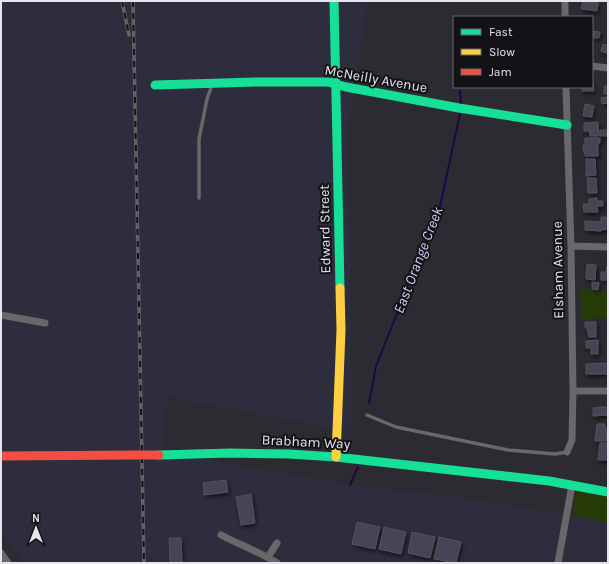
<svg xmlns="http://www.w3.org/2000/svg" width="609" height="564" font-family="Karla,sans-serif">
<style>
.built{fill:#2e2d3d}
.green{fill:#263b07}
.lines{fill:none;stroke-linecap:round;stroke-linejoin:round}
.stream{stroke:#1e064a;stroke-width:2}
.building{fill:#464455;stroke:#535358;filter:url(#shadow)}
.lane{stroke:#676867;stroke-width:3.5}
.street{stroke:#676867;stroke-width:7}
.fast{stroke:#16e098;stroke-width:9}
.slow{stroke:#ffcf43;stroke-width:9}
.jam{stroke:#f24e42;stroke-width:9}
.rail-casing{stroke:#626264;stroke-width:3.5}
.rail{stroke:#121217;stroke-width:2;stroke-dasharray:6;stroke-linecap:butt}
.jam-bridge{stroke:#f24e42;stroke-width:9}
.labels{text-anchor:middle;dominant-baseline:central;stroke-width:4;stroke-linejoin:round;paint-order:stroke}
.street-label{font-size:14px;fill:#e6e5ed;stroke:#121217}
.water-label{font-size:15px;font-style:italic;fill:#d0ccf7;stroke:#121217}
</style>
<defs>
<filter id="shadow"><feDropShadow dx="1.5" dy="2.5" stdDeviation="2" flood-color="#0009"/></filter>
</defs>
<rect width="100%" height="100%" fill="#2b2b31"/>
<path class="built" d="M1,1h367l-18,116 1,315 -183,-35 -7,55 199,34 100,11 148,25v41h-585l-22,-31z"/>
<path class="green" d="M580,288l28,5v25l-27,1z
M576,491l32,6v25l-36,-7z"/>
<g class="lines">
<path class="stream" d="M460,91l1,13
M369,403l7,-37 64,-160 20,-92
M350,485l8,-18"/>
</g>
<path class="building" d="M583,1h7l8,2 -1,8 -16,-2z
M593,31l7,1 -1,6h-6z
M603,44l5,1v9l-7,-3z
M592,79l2,12h-12v-4h10z
M604,86h4v8h-4z
M607,97l1,6 -6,1 -1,-6z
M585,104l9,2 -2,11 -9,-1z
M598,122l1,14h-9l-1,-5h-5v-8z
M600,130h7v6h-7z
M585,138h15v5h-2v13h-13v-3h-1l-1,-8h2z
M586,159h9l1,16 -10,1z
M587,178h9l1,15h-9z
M597,198v3h6v5h-6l1,6h-14l-1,-8h6v-5z
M601,217h7v12l-7,1v1l-16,-1v-9l16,1z
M587,264l9,1 -1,15 -9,-1z
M607,266h1v14h-7v-8h5z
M592,282l7,1 -1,7 -6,-1z
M585,322h11v15h-7l-2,-9h-2z
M598,340v14h-7v-6h-5v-7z
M608,363v11h-22v-10z
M599,407h9v8l-15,1v-8z
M597,424h8l-1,3h2l1,14h-12z
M600,443h7l1,17h-10z
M226,480l2,12 -24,3 -1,-12z
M251,494l4,29 -14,2 -5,-28z
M357,522l23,5 -5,22 -23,-5z
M384,527l22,5 -5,22 -22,-5z
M412,532l23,5 -5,21 -22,-5z
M439,537l22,5 -5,21 -22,-4z
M169,538h12l1,25h-12z"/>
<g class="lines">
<path class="lane" d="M199,198v-59l8,-40 5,-14
M367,415l29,12 112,23 47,4 12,-2"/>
<path class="street" d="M565,1v16
M592,66l16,2
M566,87l5,159 2,145 -1,49 -5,12
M571,246l37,1
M1,315l44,8
M573,391h35
M221,535c19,10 39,17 56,28
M1,553l7,10
M268,557l9,-14
M558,563l14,-78"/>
<path class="fast" d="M334,1l6,287
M155,85l103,-3h70l18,5 113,21 108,17
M159,455l72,-2 58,1 47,3 213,24 59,11"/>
<path class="slow" d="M336,457l5,-127 -1,-42"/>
<path class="jam" d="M1,456l135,-1"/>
<g class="rail-casing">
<path id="rail" d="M122,1l7,34
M133,1l11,562"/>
</g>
<use href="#rail" class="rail"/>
<path class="jam-bridge" d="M136,455h23"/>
</g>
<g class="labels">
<g class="street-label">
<text transform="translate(376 79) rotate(10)">McNeilly Avenue</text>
<text transform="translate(325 229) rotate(-91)">Edward Street</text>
<text transform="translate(558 270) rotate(-91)">Elsham Avenue</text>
<text transform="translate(306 442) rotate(3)">Brabham Way</text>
</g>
<g class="water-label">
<text transform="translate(418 260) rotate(-69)">East Orange Creek</text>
</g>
</g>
<rect width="609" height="564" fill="none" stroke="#e6e5ed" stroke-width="4"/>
<rect x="453" y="16" width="140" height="72" fill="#121217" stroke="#67666d"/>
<rect x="461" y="29" width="20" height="6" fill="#16e098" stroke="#67666d"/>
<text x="489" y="36" font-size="12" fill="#e6e5ed">Fast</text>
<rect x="461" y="49" width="20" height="6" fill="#ffcf43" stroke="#67666d"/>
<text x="489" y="56" font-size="12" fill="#e6e5ed">Slow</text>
<rect x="461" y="69" width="20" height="6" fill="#f24e42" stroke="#67666d"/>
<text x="489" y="76" font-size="12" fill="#e6e5ed">Jam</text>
<g transform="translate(36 528)" stroke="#121217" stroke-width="3" paint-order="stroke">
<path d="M0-3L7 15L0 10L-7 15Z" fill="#e6e5ed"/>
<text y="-6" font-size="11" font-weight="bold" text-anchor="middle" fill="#e6e5ed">N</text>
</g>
</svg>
